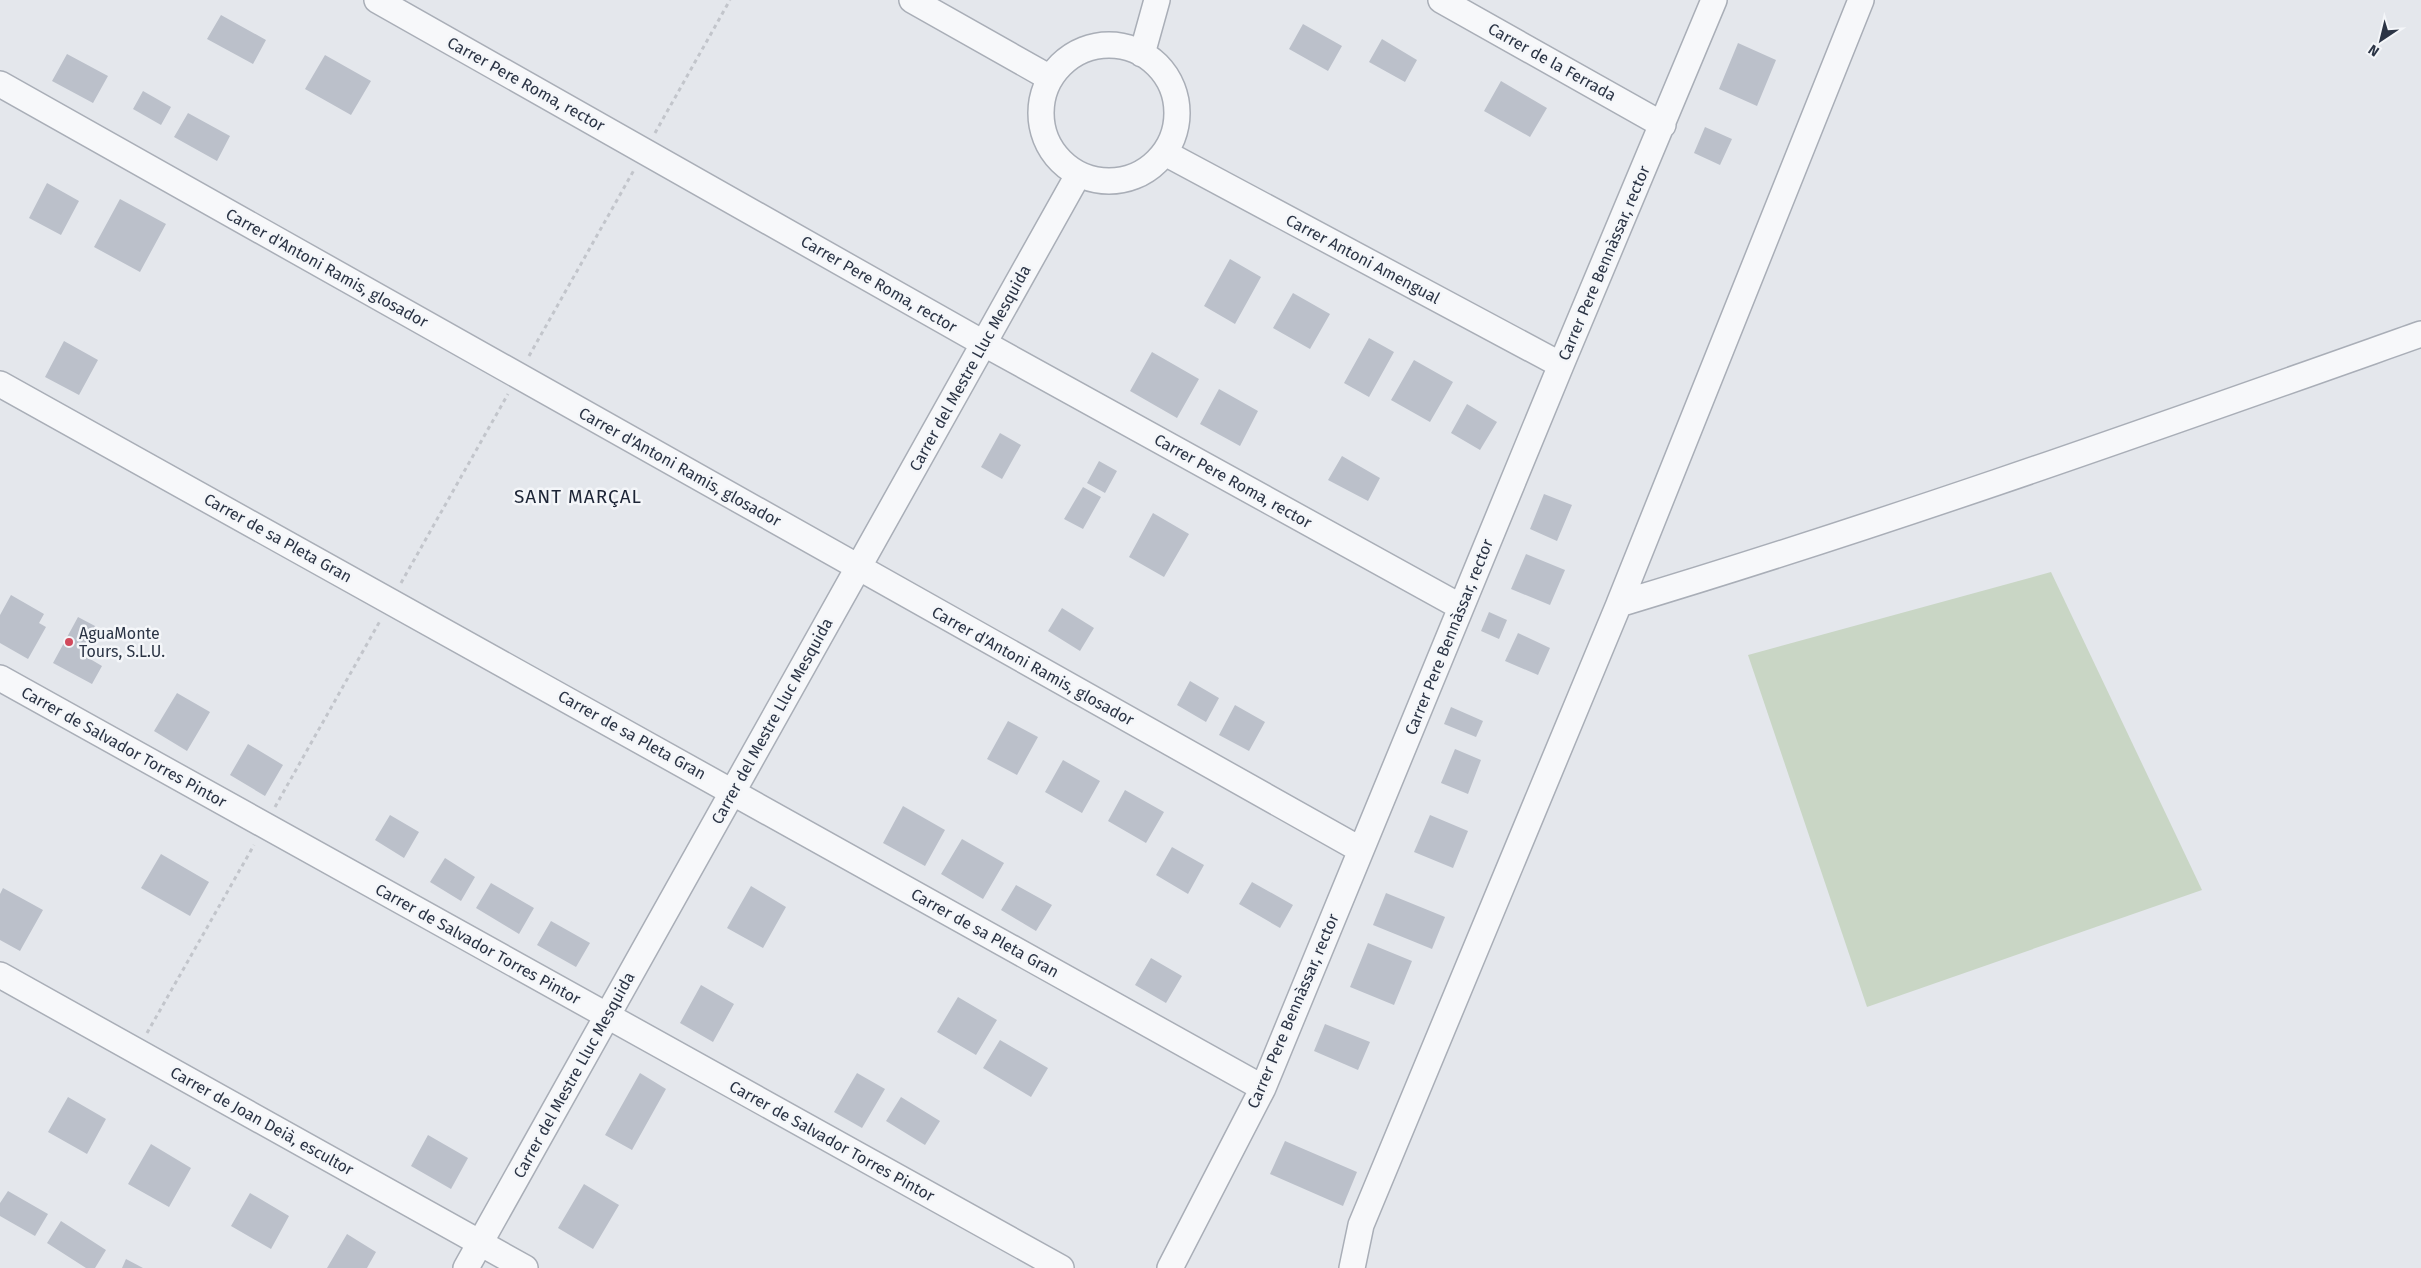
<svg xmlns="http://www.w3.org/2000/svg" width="2421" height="1268" font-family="'Fira Sans',sans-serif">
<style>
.green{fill:#c9d6c5}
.building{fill:#bbc0ca}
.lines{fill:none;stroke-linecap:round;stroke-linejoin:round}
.minor-casing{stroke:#a9aeb7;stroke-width:28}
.path{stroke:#c2c5cb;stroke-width:3;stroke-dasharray:4 4;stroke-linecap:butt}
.minor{stroke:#f7f8fa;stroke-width:25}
.poi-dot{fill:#d1495b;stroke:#f4f6f9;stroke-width:2}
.labels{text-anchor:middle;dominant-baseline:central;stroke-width:5;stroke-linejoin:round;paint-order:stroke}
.street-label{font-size:16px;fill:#2b3445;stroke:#f4f6f9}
.poi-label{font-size:16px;fill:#2b3445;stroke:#f4f6f9;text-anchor:start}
.quarter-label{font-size:19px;letter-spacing:1px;fill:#1d2536;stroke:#f4f6f9}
</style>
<rect width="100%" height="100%" fill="#e4e7ec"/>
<path class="green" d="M2051,572l151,318 -335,117 -119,-352z"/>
<path class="building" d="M221,15l45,25 -13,24 -46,-25z
M1303,24l39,22 -14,25 -39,-22z
M1382,39l35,21 -12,22 -36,-20z
M1738,43l38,17 -19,46 -38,-17z
M67,54l41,22 -15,27 -41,-22z
M325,55l46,26 -20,34 -46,-26z
M1501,81l46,27 -17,29 -46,-26z
M143,91l28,16 -10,18 -28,-16z
M188,113l42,23 -13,25 -43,-24z
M1705,127l27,12 -12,26 -26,-12z
M47,183l32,18 -18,34 -32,-17z
M120,199l46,25 -26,48 -46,-25z
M1230,259l31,18 -26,47 -31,-18z
M1293,293l37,21 -20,35 -37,-21z
M1369,338l25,14 -25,45 -25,-14z
M64,341l34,19 -19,35 -34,-18z
M1152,352l47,27 -22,39 -47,-27z
M1414,360l39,22 -23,40 -39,-22z
M1219,389l39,22 -18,35 -40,-22z
M1467,404l30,18 -17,28 -29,-17z
M1000,433l21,12 -19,34 -21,-12z
M1342,456l38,22 -12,23 -40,-21z
M1099,461l18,10 -12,22 -18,-10z
M1083,487l18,10 -18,32 -19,-10z
M1544,494l28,11 -15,36 -27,-12z
M1153,513l36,21 -25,43 -35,-20z
M1526,554l39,16 -15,35 -39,-16z
M11,595l33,19 -5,9 7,4 -18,32 -28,-16v-28z
M1062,608l32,20 -14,23 -32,-20z
M1489,612l18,8 -8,19 -18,-8z
M78,617l17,9 -15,27 22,13 -10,18 -39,-21z
M1518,633l32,15 -12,27 -33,-14z
M1190,681l29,17 -13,24 -29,-17z
M177,693l33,19 -23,39 -33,-20z
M1235,705l30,17 -16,29 -30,-16z
M1451,707l32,14 -7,16 -32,-13z
M1008,721l30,16 -21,38 -30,-16z
M248,744l35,21 -18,31 -35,-21z
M1455,749l26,11 -13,34 -27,-11z
M1063,760l37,21 -18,32 -37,-21z
M1125,790l39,22 -18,31 -38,-22z
M903,806l42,24 -20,36 -42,-23z
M390,815l29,17 -15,26 -29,-18z
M1430,815l38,16 -15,37 -39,-16z
M962,839l42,24 -21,36 -42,-25z
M1172,847l32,18 -16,29 -32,-19z
M161,854l48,28 -19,34 -49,-28z
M445,858l30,19 -14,24 -31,-19z
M1252,882l41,23 -13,23 -41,-24z
M491,883l43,25 -15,26 -43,-26z
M1016,885l36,20 -16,26 -35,-21z
M751,886l35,21 -23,41 -36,-20z
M3,888l40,22 -23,41 -20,-11v-46z
M1386,893l59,24 -13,32 -59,-24z
M551,921l39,22 -14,24 -39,-22z
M1368,943l44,18 -18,44 -44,-18z
M1151,958l31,18 -16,27 -31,-18z
M701,985l33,19 -21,38 -33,-19z
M958,997l39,23 -21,35 -39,-23z
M1325,1024l45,18 -12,28 -44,-19z
M1000,1040l48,28 -17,29 -48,-29z
M640,1073l26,16 -34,61 -27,-15z
M857,1073l28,16 -23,39 -28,-16z
M68,1097l38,22 -19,35 -39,-22z
M901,1097l39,24 -15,24 -39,-24z
M428,1135l40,23 -17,31 -40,-23z
M1285,1141l72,31 -14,34 -73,-32z
M151,1144l40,24 -22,39 -41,-23z
M584,1184l35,21 -26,44 -35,-21z
M8,1191l40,23 -13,22 -35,-20v-13z
M250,1193l39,23 -18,33 -40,-23z
M61,1221l45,29 -11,18h-9l-39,-25z
M347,1234l29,18 -9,16h-40z
M126,1259l17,9h-21z"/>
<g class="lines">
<g class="minor-casing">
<path id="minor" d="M377,0l606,343 478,264
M912,0l138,78
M1441,0l222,125
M1041 113a68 68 0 1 1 136 0a68 68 0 1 1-136 0Z
M1142,54l15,-54
M0,84l1361,766
M1165,153l396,212
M0,384l1263,704
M1619,604l242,-604
M0,678l1061,590
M0,975l525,293
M466,1268l612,-1093
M1170,1268l93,-180 298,-723 153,-365
M1352,1268l9,-43 258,-621c270,-81 536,-176 802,-270"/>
</g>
<path class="path" d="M655,133l75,-133
M529,356l105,-186
M401,583l107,-189
M275,807l105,-186
M147,1033l107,-188"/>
<use href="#minor" class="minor"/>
</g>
<circle class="poi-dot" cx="69" cy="642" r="5"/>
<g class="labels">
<g class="street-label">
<text transform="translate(1552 62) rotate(29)">Carrer de la Ferrada</text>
<text transform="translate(526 84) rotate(29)">Carrer Pere Roma, rector</text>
<text transform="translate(1363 259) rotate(28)">Carrer Antoni Amengual</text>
<text transform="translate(1604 263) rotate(-67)">Carrer Pere Bennàssar, rector</text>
<text transform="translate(327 268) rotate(29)">Carrer d'Antoni Ramis, glosador</text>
<text transform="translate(879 284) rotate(30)">Carrer Pere Roma, rector</text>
<text transform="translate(970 368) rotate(-61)">Carrer del Mestre Lluc Mesquida</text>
<text transform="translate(680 467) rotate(29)">Carrer d'Antoni Ramis, glosador</text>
<text transform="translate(1233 481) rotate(29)">Carrer Pere Roma, rector</text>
<text transform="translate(278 538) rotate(29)">Carrer de sa Pleta Gran</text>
<text transform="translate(1449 637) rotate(-68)">Carrer Pere Bennàssar, rector</text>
<text transform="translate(1033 666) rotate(29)">Carrer d'Antoni Ramis, glosador</text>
<text transform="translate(772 721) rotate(-61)">Carrer del Mestre Lluc Mesquida</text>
<text transform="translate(632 735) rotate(29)">Carrer de sa Pleta Gran</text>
<text transform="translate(124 747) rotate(29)">Carrer de Salvador Torres Pintor</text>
<text transform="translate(985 933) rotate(29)">Carrer de sa Pleta Gran</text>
<text transform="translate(478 944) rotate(29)">Carrer de Salvador Torres Pintor</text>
<text transform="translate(1293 1011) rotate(-67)">Carrer Pere Bennàssar, rector</text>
<text transform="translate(574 1075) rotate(-61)">Carrer del Mestre Lluc Mesquida</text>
<text transform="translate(262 1121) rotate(29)">Carrer de Joan Deià, escultor</text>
<text transform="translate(832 1141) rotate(29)">Carrer de Salvador Torres Pintor</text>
</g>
<g class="poi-label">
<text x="79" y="633">AguaMonte<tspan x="79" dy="18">Tours, S.L.U.</tspan></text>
</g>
<g class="quarter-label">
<text x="578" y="496">SANT MARÇAL</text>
</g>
</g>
<g transform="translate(2381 40) rotate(215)" stroke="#f4f6f9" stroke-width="4" paint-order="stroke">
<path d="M0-4L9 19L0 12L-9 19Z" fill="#2b3445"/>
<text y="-8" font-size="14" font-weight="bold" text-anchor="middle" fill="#2b3445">N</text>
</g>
</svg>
